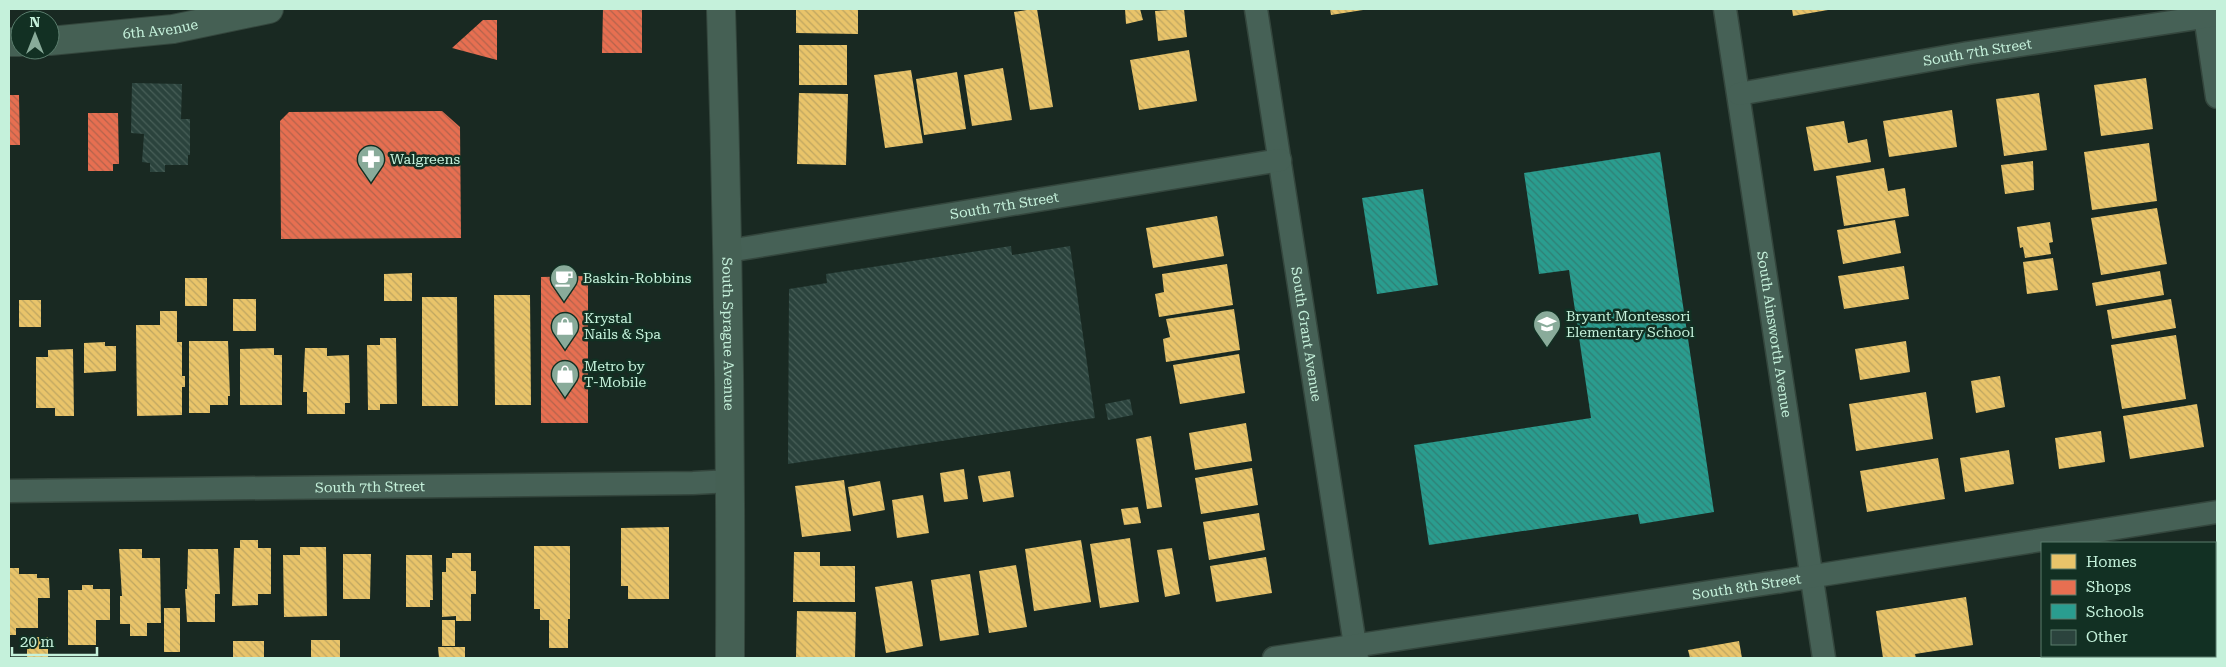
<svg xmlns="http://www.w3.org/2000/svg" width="2226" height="667" font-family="'Roboto Serif',serif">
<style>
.homes{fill:url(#homes-back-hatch)}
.shops{fill:url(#shops-back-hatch)}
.schools{fill:url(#schools-back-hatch)}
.building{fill:url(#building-back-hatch)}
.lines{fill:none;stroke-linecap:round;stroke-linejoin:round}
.minor-casing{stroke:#34463d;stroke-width:25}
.primary-casing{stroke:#34463d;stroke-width:30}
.minor{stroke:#466156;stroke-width:22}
.primary{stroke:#456054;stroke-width:28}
.labels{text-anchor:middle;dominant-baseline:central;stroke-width:5;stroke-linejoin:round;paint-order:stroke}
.street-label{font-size:14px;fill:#c5f1db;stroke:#123023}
.poi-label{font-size:14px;fill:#c5f1db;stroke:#123023;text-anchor:start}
</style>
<defs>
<pattern id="homes-back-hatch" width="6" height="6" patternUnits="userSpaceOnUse" patternTransform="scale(1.25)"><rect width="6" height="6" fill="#e9c46a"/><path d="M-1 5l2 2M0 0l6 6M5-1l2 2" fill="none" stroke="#bea560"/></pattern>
<pattern id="shops-back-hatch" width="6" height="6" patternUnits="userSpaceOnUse" patternTransform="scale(1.25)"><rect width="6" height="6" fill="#e76f51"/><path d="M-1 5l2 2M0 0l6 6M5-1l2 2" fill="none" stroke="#b3634c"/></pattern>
<pattern id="schools-back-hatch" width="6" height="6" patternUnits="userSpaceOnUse" patternTransform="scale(1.25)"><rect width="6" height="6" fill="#2a9d8f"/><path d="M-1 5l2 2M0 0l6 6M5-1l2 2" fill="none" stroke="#307f74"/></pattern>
<pattern id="building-back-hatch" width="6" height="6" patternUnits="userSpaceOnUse" patternTransform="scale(1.25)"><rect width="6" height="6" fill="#2b433d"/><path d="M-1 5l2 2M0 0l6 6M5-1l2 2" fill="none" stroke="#485f58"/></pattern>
</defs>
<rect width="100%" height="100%" fill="#192922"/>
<path class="homes" d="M796,9h62v25l-62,-1z
M1033,9h4l16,98 -23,3 -16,-98z
M1125,9h15l3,11 -17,4z
M1184,9l3,28 -29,4 -3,-30z
M1330,9h33v1l-32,5z
M1792,9h36v1l-35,6z
M799,45h48v40h-48z
M1189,50l8,51 -58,9 -9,-50z
M1003,68l9,52 -40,6 -8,-51z
M911,70l12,73 -38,5 -11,-73z
M957,72l9,57 -42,6 -8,-56z
M2146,78l7,51 -52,7 -7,-51z
M799,93l49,1 -2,71 -49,-1z
M2039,93l8,57 -43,6 -8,-57z
M1952,110l5,37 -68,10 -6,-36z
M1844,121l4,22 19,-4 4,23 -57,9 -8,-44z
M2149,143l8,58 -65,9 -8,-58z
M2033,161l1,29 -29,4 -4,-29z
M1884,168l4,23 17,-3 4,28 -65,10 -8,-50z
M2157,208l10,56 -66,11 -10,-57z
M1217,216l7,40 -71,12 -7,-40z
M1895,220l6,33 -58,11 -6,-34z
M2050,222l3,20 -4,1 2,11 -26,4 -2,-11 -3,1 -3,-21z
M2053,258l5,32 -31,4 -4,-32z
M1227,264l6,41 -74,12 -4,-23 9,-2 -2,-18z
M1904,266l5,33 -65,10 -6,-33z
M2160,271l4,24 -68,11 -4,-23z
M412,273v28h-28v-27z
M185,278h22v28h-22z
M494,295h36l1,110h-36z
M422,297h35l1,109h-36z
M233,299h23v32h-23z
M2171,299l5,29 -64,11 -5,-29z
M19,300h22v27h-22z
M1234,309l6,41 -74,12 -3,-23 7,-2 -4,-18z
M160,311h17v31h5v34h3v11h-3v28l-45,1 -1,-91h24z
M2176,335l10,64 -64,10 -11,-64z
M380,338h16l1,66h-17v6h-12l-1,-65h13z
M189,341h39l2,55h-2v9h-18v8h-21z
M1906,341l4,31 -50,8 -5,-31z
M105,342v4h11v25l-32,2v-30z
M274,348v7h8v50h-42v-56z
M305,348h22v8l22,-1 1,48h-5v11h-38v-22h-4z
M73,349l1,67h-19v-8h-19v-51h12v-7z
M1239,354l6,39 -65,11 -7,-39z
M2000,376l5,31 -29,6 -5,-32z
M1926,392l7,47 -77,12 -7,-47z
M2197,404l7,43 -74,12 -7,-43z
M1246,423l6,38 -57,9 -6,-37z
M2101,431l4,31 -46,7 -4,-31z
M1151,436l11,71 -15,2 -11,-70z
M2009,450l5,34 -49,8 -5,-34z
M1938,458l7,41 -78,13 -7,-41z
M1252,468l6,37 -57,9 -6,-36z
M964,469l4,30 -24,3 -4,-29z
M1010,471l4,26 -31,5 -5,-26z
M844,480l7,51 -49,6 -7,-51z
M880,481l5,29 -32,6 -5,-29z
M923,495l6,38 -32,5 -5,-38z
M1138,507l3,16 -17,2 -3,-16z
M1259,513l6,37 -56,10 -6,-38z
M669,527v72h-41v-13h-7v-58z
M1130,538l9,64 -39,6 -10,-64z
M240,540h18v8h13v46h-13v11l-26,1 2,-58h6z
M1081,540l10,62 -57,9 -9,-62z
M534,546h36v73h-2v29h-19v-28h-9v-11h-6z
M300,547h26l1,69 -43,1 -1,-62h17z
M1172,548l8,46 -15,3 -8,-47z
M119,549h23v9h18l1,65h-14v13h-17v-12h-10v-28h2z
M188,549h30l2,45h-5v28h-28l-2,-33h2z
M794,552h26v14h35v36h-62z
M452,553h19v18h5v23h-5v27h-15v-5l-14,1v-45h4v-14h6z
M343,554h28l-1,45h-27z
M406,555h26l1,45h-3v7h-24z
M1266,557l6,36 -56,9 -6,-36z
M2215,558h2v58h-2z
M1016,565l11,62 -38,6 -10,-62z
M9,568h10v6h18v4h12l1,20h-12v30h-22v7h-7z
M970,574l9,61 -39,6 -9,-61z
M912,581l11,65 -37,7 -11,-66z
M82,585h11v4h17v31h-14v25h-28v-55h14z
M1966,597l7,48 -58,9 1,4h-33l-7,-47z
M164,608h16v44h-16z
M797,611l59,1 -1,46 -59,-1z
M442,620h13v26h-13z
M2217,635v23h-47v-2h45v-20z
M27,637h21v21h-21z
M311,640h29v18h-29z
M233,641h31v17h-31z
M1739,641l3,17h-52l-2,-8z
M438,647h27v11h-26z"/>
<path class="shops" d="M603,9h39v44h-40z
M483,20h14v40l-45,-12z
M9,95h10l1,50h-11z
M442,111l18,16 1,111 -180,1 -1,-118 9,-9z
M88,113h30l1,51h-6v7h-25z
M588,276v147h-47v-146z"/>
<path class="schools" d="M1660,152l54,360 -74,12 -2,-10 -209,31 -15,-100 177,-27 -22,-148 -30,4 -15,-101z
M1423,189l15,96 -61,9 -15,-96z"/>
<path class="building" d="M132,83l50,1 -1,35h9v36h-2v10h-23v7h-15v-9l-8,-1 2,-28 -13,-1z
M1011,246l1,9 58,-9 25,172 -307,46 1,-175 38,-6 -1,-9z
M1130,399l3,16 -25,5 -3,-16z"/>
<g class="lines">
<g class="minor-casing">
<g id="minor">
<path id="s1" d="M1256,9l101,649"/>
<path id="s2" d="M1725,9l99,649"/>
<path d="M2204,9l13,88"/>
<path id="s3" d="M1739,94l229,-41 249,-38"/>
<path id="s4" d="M728,251l552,-91"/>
<path id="s5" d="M9,491l684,-8 38,-2"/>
<path id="s6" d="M1274,658l509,-77 434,-69"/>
</g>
</g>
<g class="primary-casing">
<g id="primary">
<path id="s7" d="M721,9c7,216 10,433 9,649"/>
<path id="s8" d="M50,41l123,-12 96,-20"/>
<path d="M9,42h11"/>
</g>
</g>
<use href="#minor" class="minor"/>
<use href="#primary" class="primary"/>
</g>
<defs>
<g id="pharmacy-pin" transform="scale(1.4375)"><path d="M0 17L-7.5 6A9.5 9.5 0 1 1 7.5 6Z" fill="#89ab9a" stroke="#123023"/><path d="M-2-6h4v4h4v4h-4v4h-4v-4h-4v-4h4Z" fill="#fff"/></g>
<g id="cafe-pin" transform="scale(1.4375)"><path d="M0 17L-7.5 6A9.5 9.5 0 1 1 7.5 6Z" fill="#89ab9a" stroke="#123023"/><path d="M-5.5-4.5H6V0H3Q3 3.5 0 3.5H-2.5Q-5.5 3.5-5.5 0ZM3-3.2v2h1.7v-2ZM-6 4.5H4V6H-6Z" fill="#fff"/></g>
<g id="school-pin" transform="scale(1.4375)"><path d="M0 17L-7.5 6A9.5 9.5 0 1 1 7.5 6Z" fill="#89ab9a" stroke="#123023"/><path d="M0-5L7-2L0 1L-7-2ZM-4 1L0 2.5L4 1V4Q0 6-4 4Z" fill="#fff"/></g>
<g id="shop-pin" transform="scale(1.4375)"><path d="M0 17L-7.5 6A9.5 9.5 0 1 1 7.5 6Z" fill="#89ab9a" stroke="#123023"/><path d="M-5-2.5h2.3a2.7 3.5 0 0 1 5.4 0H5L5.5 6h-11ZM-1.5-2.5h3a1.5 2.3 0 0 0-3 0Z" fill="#fff"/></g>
</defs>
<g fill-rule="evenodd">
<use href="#pharmacy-pin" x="371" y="159"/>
<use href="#cafe-pin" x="564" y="278"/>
<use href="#school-pin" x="1547" y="324"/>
<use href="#shop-pin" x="565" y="326"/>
<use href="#shop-pin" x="565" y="374"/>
</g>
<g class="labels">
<g class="street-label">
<text stroke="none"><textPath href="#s8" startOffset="111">6th Avenue</textPath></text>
<text stroke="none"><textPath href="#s3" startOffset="242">South 7th Street</textPath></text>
<text stroke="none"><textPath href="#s4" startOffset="280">South 7th Street</textPath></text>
<text stroke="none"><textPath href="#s7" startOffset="325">South Sprague Avenue</textPath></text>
<text stroke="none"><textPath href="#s2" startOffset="329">South Ainsworth Avenue</textPath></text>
<text stroke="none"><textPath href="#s1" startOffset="329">South Grant Avenue</textPath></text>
<text stroke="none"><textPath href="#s5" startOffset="361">South 7th Street</textPath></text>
<text stroke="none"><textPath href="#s6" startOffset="478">South 8th Street</textPath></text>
</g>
<g class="poi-label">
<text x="390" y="159">Walgreens</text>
<text x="583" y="278">Baskin-Robbins</text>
<text x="1566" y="316">Bryant Montessori<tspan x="1566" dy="16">Elementary School</tspan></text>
<text x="584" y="318">Krystal<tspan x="584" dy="16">Nails &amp; Spa</tspan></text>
<text x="584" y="366">Metro by<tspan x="584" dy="16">T-Mobile</tspan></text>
</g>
</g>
<rect width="2226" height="667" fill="none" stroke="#c5f1db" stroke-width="20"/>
<rect x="2041" y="542" width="175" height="115" fill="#123023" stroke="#5a7d6d"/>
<rect x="2051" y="554" width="25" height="15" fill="#e9c46a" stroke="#5a7d6d"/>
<text x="2086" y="567" font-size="15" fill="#c5f1db">Homes</text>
<rect x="2051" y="580" width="25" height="15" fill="#e76f51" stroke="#5a7d6d"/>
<text x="2086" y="592" font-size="15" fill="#c5f1db">Shops</text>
<rect x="2051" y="604" width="25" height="15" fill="#2a9d8f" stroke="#5a7d6d"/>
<text x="2086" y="617" font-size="15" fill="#c5f1db">Schools</text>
<rect x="2051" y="630" width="25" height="15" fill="#2b433d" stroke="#5a7d6d"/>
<text x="2086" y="642" font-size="15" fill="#c5f1db">Other</text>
<g transform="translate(35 35)"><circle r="24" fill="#123023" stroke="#5a7d6d"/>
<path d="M0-4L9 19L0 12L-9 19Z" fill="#89ab9a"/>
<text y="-8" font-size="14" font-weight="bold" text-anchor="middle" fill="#c5f1db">N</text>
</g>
<path d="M12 647v8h85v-8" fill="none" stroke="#c5f1db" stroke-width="2.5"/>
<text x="20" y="647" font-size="15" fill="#c5f1db" stroke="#123023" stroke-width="4" paint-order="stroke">20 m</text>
</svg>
